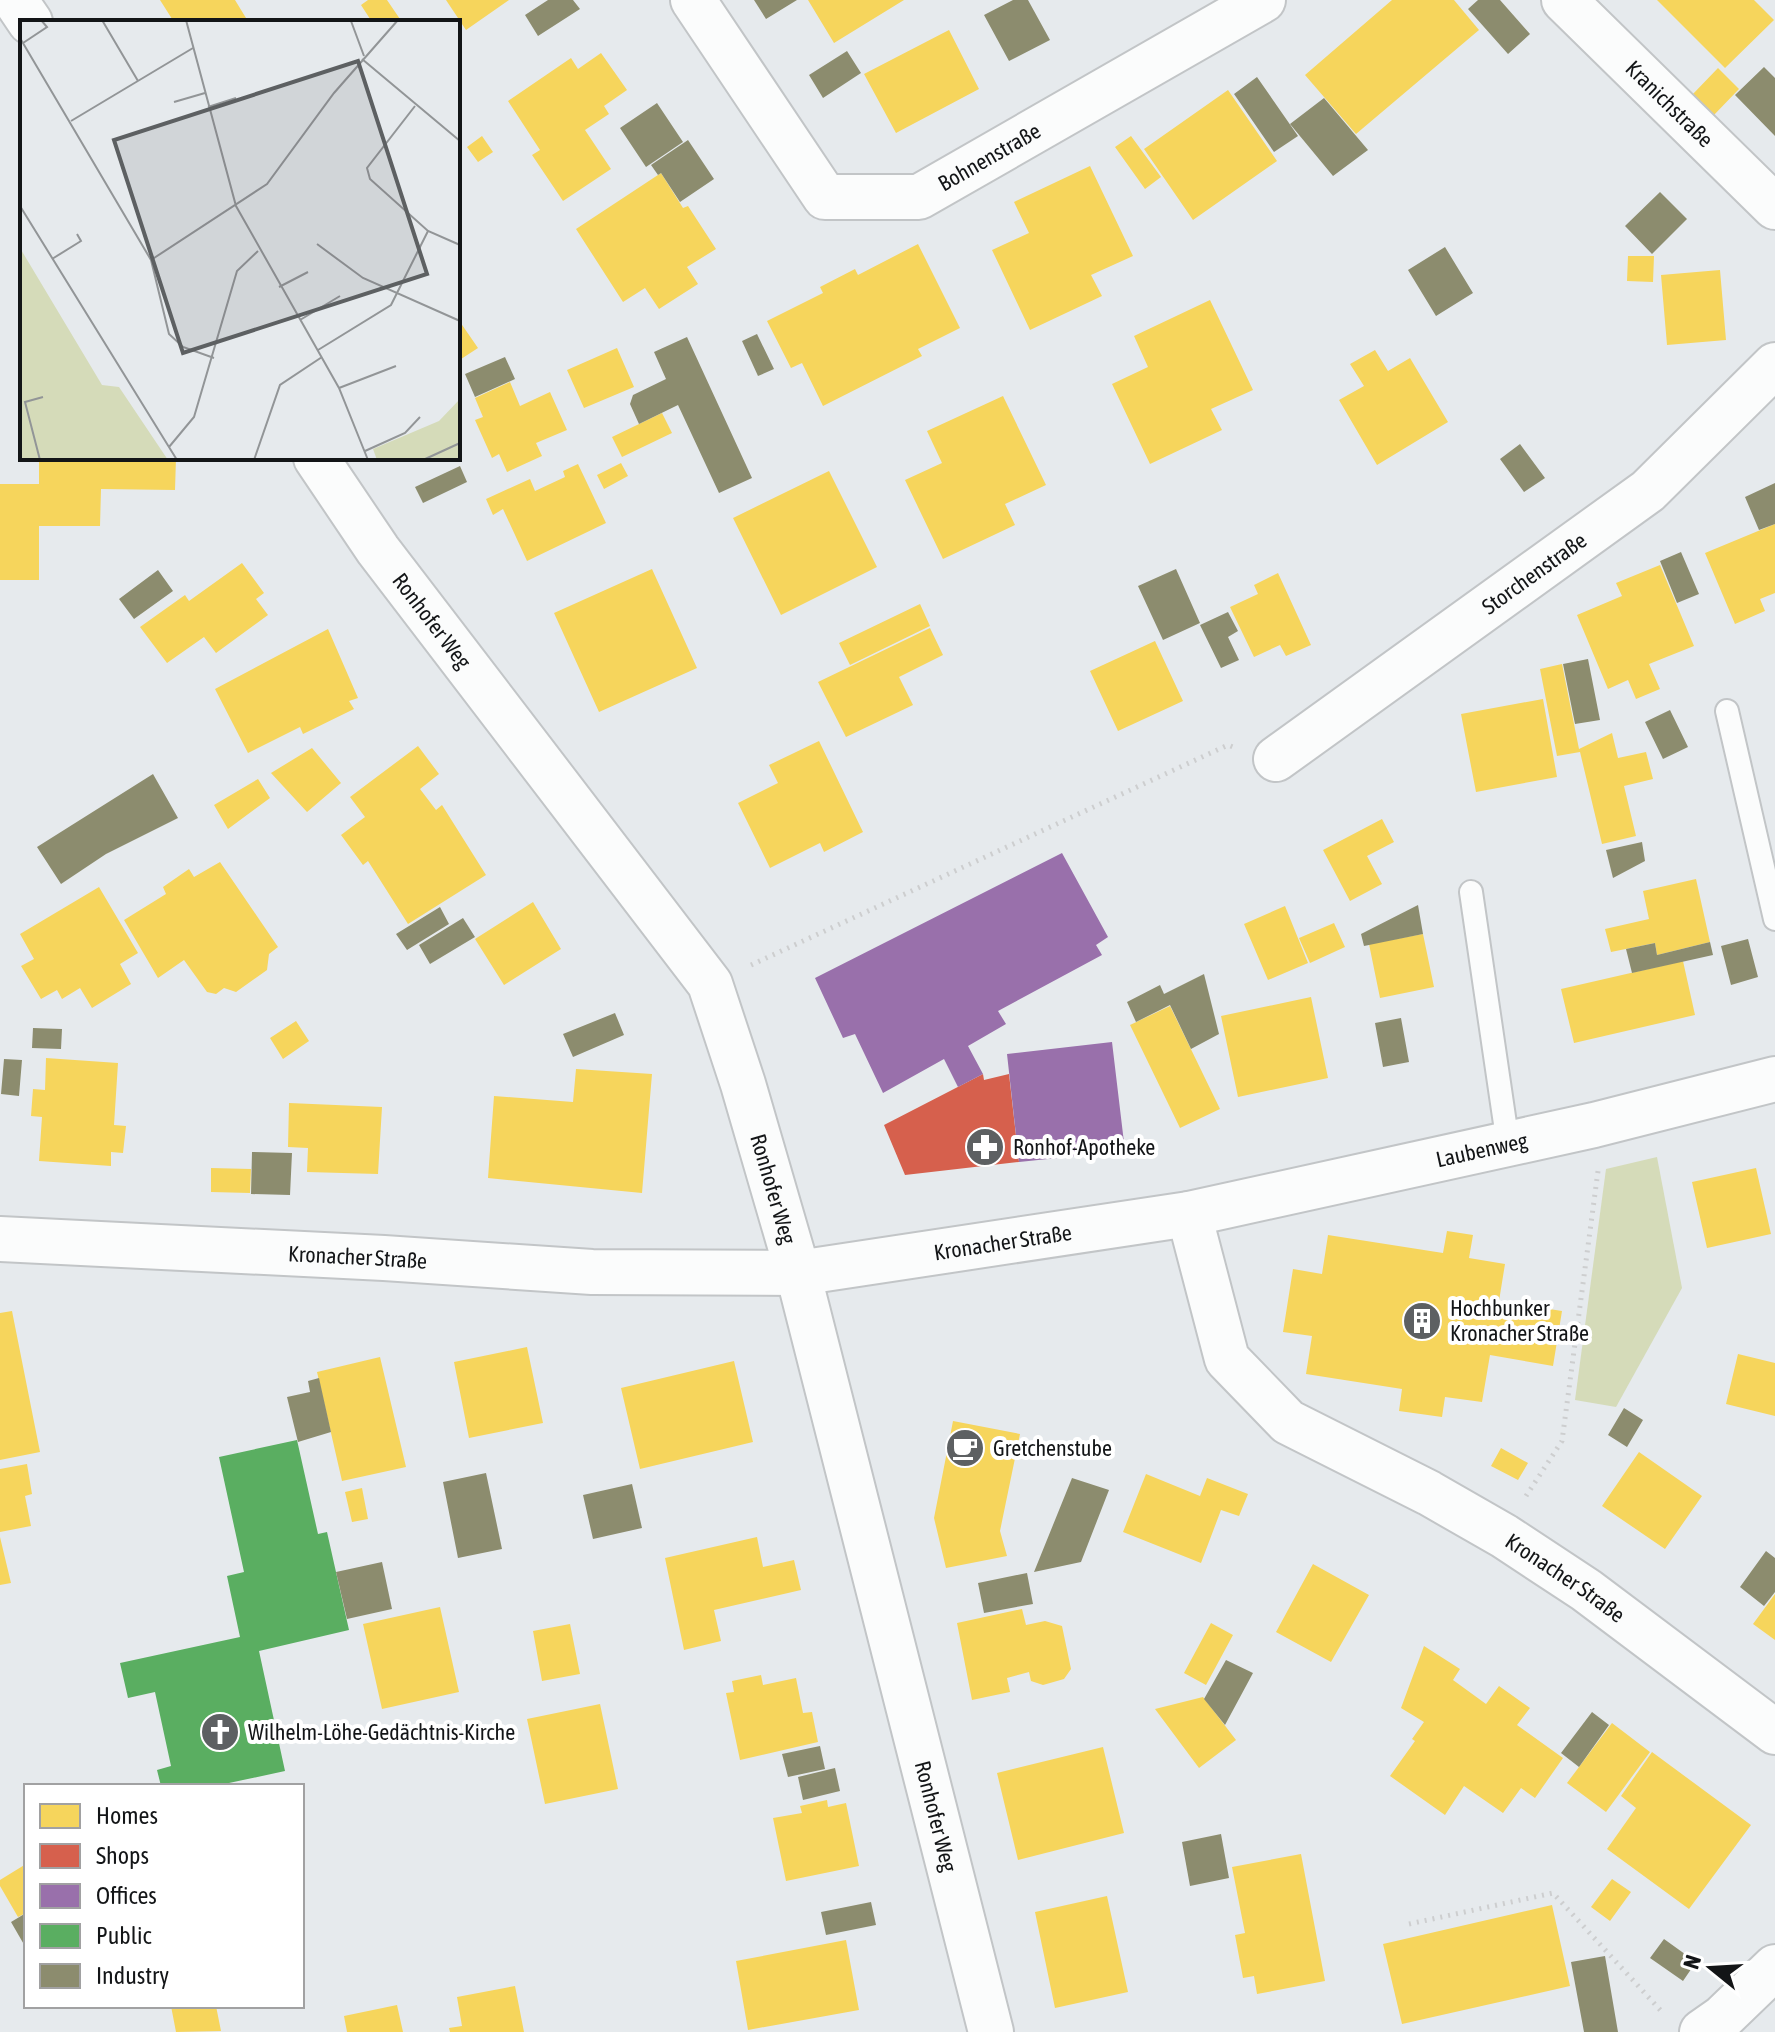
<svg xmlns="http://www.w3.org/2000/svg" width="1775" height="2032" font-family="'Asap Condensed',sans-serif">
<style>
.green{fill:#d5dbb9}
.homes{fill:#f6d55c}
.shops{fill:#d6604d}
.offices{fill:#9970ab}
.public{fill:#5aae61}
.industry{fill:#8c8c6e}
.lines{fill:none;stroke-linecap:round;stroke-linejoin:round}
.service-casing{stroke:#c2c5c7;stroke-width:26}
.minor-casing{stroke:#c2c5c7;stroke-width:48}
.path{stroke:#cdcecf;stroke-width:5;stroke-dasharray:2 6;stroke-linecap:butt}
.service{stroke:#fbfcfc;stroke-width:22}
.minor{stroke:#fbfcfc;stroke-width:44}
.labels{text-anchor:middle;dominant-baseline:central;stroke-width:8;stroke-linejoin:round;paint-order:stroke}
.street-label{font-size:22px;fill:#131517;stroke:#fff}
.poi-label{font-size:22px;fill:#131517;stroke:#fff;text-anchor:start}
.inset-road{fill:none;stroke:#929597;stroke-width:2}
.view{fill:#5d6062;fill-opacity:0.15;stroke:#5d6062;stroke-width:4}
.inset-edge{fill:none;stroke:#131517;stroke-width:4}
</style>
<rect width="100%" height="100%" fill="#e6eaed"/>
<path class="green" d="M1657,1157l25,131 -66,119 -41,-7 31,-231z"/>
<path class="homes" d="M160,0h75l11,18 -7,4h-65z
M368,0h19l15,22h-30l-11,-17z
M446,0h63l-43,30z
M808,0h96l-70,43z
M1392,0h62l25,30 -123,104 -51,-59z
M1657,0h97l20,20 -49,48z
M949,30l30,59 -83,44 -32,-59z
M601,53l26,37 -23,16 5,8 -24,16 26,39 -48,32 -31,-46 8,-5 -32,-49 63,-43 7,11z
M1718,68l21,21 -26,27 -21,-21z
M1228,90l49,71 -84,59 -49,-71z
M482,136l11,16 -15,10 -11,-15z
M1131,136l30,41 -16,12 -30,-42z
M1090,166l43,90 -42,19 11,21 -72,34 -38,-80 37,-17 -15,-31z
M661,173l22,35 5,-2 28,43 -29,18 11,17 -39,25 -14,-21 -22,14 -47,-73z
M918,244l42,84 -42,21 4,7 -99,50 -21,-43 -11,5 -24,-47 56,-28 -3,-6 35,-18 3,6z
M1628,256h26l-1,26 -26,-1z
M1720,270l6,70 -59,5 -6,-70z
M1210,300l43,90 -42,19 11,21 -72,34 -38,-80 36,-17 -14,-31z
M458,319l20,29 -20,13z
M617,348l17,39 -50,21 -17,-38z
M1375,350l13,21 22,-13 38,64 -71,43 -38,-65 25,-14 -14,-22z
M510,382l10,24 30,-14 17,38 -31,13 6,13 -35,16 -8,-18 -7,4 -17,-38 8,-3 -8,-19z
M1003,396l43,89 -41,19 10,21 -72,34 -38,-79 37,-17 -15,-32z
M662,413l10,20 -50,24 -10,-20z
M39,458h137l-1,32 -74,-1 -1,37h-61v54h-39v-96h39z
M621,463l7,13 -24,13 -7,-14z
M578,464l28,59 -79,38 -24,-52 -10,6 -7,-16 44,-20 5,12 30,-14 -2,-6z
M829,471l48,96 -96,48 -48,-97z
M1775,524v69l-15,6 5,12 -30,13 -30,-71z
M242,563l22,30 -8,6 12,16 -52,38 -12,-16 -37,26 -27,-36 45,-32 4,6z
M1660,565l34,81 -45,18 11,25 -24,10 -8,-19 -20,9 -31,-74 45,-19 -6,-13z
M652,569l45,99 -98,44 -45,-99z
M1278,573l33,72 -25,11 -6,-11 -26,12 -24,-50 28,-13 -4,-9z
M920,604l10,22 -80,39 -11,-22z
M930,628l13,27 -44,22 14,28 -67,32 -28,-55z
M328,629l30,69 -9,3 5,8 -51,25 -3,-7 -52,26 -33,-64z
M1155,641l28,60 -65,30 -28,-60z
M1562,664l17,85 33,-16 6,25 28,-6 7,27 -29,7 12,50 -34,8 -22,-92 -23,4 -17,-87z
M1543,699l14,78 -81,15 -15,-78z
M819,741l44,91 -39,20 -4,-9 -50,25 -32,-65 40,-20 -9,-18z
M418,746l21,28 -19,15 16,21 6,-5 44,70 -78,49 -40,-63 -5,4 -22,-30 24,-18 -15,-20z
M312,748l29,35 -34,29 -36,-39z
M258,779l12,19 -42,31 -14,-24z
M1382,819l12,23 -27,14 15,28 -32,17 -27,-51z
M220,862l58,85 -9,7 -2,16 -31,22 -12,-4 -8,6 -9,-2 -23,-32 -26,18 -34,-58 42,-26 -3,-7 26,-18 5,8z
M1696,879l14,63 -53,13 -2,-12 -44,9 -6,-23 44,-10 -6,-28z
M99,887l39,66 -18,11 11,20 -39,24 -12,-20 -18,11 -5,-9 -16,9 -20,-33 13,-7 -14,-25z
M533,902l28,47 -57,36 -29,-46z
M1285,906l23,57 -40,17 -24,-56z
M1334,923l11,24 -35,16 -11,-25z
M1423,934l11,53 -54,11 -11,-54z
M1683,961l12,54 -121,28 -13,-54z
M1311,997l17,81 -90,19 -17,-81z
M1170,1006l50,103 -40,19 -50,-103z
M296,1021l13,20 -26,18 -13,-21z
M46,1058l72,5 -4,62 12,1 -3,27 -12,-1v14l-72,-5 3,-44 -11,-1 2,-27 12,1z
M576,1069l76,5 -10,119 -154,-15 6,-82 79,6z
M289,1103l93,4 -4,67 -71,-2 1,-24 -20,-1z
M211,1168l40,1 -1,24 -39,-1z
M1756,1168l15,66 -64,14 -15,-66z
M1447,1231l26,4 -4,23 36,6 -6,37 63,10 -9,55 -63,-11 -8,47 -37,-5 -3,20 -43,-6 3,-22 -96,-15 6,-38 -29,-4 10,-63 29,5 6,-39 115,18z
M12,1311l28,141 -40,8v-147z
M527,1347l16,76 -74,15 -15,-76z
M1738,1354l37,9v53l-49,-12z
M380,1357l26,110 -64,14 -25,-109z
M734,1361l19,81 -113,27 -19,-81z
M953,1421l67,13 -20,97 7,25 -61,12 -12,-50z
M1501,1448l27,15 -10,17 -27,-14z
M1639,1452l63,44 -37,53 -63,-43z
M27,1464l5,30 -7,2 6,30 -31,6v-63z
M1146,1474l54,22 7,-18 41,16 -9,22 -18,-6 -20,53 -78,-31z
M362,1488l6,31 -16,3 -7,-30z
M0,1537l11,46 -11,2z
M757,1537l6,30 31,-7 7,30 -87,20 7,31 -37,9 -19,-92z
M1313,1564l56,31 -38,67 -55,-30z
M1775,1594v46l-22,-16z
M440,1607l19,85 -77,17 -19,-85z
M1022,1609l4,16 19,-4 17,5 9,43 -7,10 -21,6 -12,-4 -2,-9 -22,6 3,14 -38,8 -15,-77z
M1211,1623l22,12 -27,50 -22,-12z
M570,1624l10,50 -38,7 -9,-50z
M1424,1646l36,23 -7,11 33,24 13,-18 31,22 -13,17 46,33 -28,40 -14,-10 -18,25 -39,-27 -19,29 -55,-39 25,-35 -3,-2 12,-17 -23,-14z
M761,1675l2,10 33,-7 7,35 9,-1 6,30 -78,18 -14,-67 8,-1 -2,-11z
M1203,1697l33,43 -37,28 -44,-59z
M600,1704l18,85 -73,15 -18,-85z
M1612,1723l38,29 -44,60 -39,-29z
M1103,1747l21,86 -106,27 -21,-87z
M1652,1752l99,73 -62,84 -82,-60 29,-41 -15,-12z
M827,1800l1,7 18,-4 13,63 -73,15 -13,-63 29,-5 -2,-7z
M1301,1854l24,127 -68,13 -3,-18 -11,2 -8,-43 10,-2 -13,-66z
M26,1864v49l-8,4 -18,-31v-6z
M1612,1879l19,13 -21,29 -19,-14z
M1107,1896l21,96 -73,16 -20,-96z
M1552,1905l18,81 -168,38 -19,-80z
M846,1940l13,70 -111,20 -12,-69z
M515,1986l9,46h-74l-1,-4 13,-2 -5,-29z
M397,2005l6,27h-56l-3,-16z
M171,2006h45l5,25 -45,1z"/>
<path class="shops" d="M983,1074l1,6 25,-6 10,88 -114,13 -21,-50z"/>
<path class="offices" d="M1062,853l46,84 -12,8 6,10 -104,56 8,13 -38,22 15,28 -25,13 -14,-28 -61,34 -28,-59 -12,4 -28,-60z
M1112,1042l13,109 -106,11 -12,-108z"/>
<path class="public" d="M297,1440l21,94 9,-2 22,98 -90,21 26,120 -70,15h-54l-4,-16 14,-4 -16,-74 -27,6 -8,-35 120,-26 -13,-61 17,-4 -25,-115z"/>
<path class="industry" d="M548,0h25l7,9 -42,27 -13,-21z
M754,0h43l-31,19z
M1013,0h15l22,40 -41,21 -25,-46z
M1478,0h22l30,34 -22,20 -40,-45z
M847,51l14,22 -38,25 -14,-23z
M1764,67l11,11v58l-40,-41z
M1257,77l41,59 -24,16 -40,-58z
M1324,98l44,52 -35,26 -43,-52z
M657,103l26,39 -37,25 -26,-39z
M688,140l26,39 -34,23 -19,-29 -3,2 -7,-10z
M1660,192l27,27 -35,35 -27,-28z
M1445,247l28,46 -37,23 -28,-46z
M757,334l17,35 -16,7 -16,-35z
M687,337l65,141 -33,15 -41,-88 -39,19 -9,-20 3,-9 33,-16 -12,-27z
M505,357l10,22 -40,18 -10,-23z
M1520,444l25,34 -21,14 -24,-33z
M460,466l7,16 -44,21 -8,-16z
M1775,483v41l-16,6 -14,-33z
M1681,552l18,42 -22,9 -17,-42z
M1176,569l24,54 -37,17 -25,-54z
M158,570l15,21 -39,28 -15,-20z
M1228,612l10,19 -10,6 11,23 -18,8 -21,-43z
M1588,659l12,61 -25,4 -12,-60z
M1670,710l18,37 -25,12 -18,-37z
M153,774l25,44 -72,36 -45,30 -24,-37z
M1642,842l3,19 -32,17 -7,-28z
M1418,905l5,29 -59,12 -3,-12z
M440,907l9,17 -42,26 -11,-16z
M463,918l12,19 -45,27 -11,-19z
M1748,939l10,38 -27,8 -10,-39z
M1710,942l3,13 -81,18 -6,-24 29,-6 2,12z
M1204,974l15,60 -28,15 -21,-44 -34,17 -9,-20 33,-17 4,9z
M615,1013l9,22 -51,22 -10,-23z
M1401,1018l8,44 -26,5 -8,-44z
M33,1028l29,1 -1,20 -29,-1z
M4,1059l18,1 -3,36 -18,-2z
M252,1152l40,1 -2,42 -39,-1z
M319,1378l12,54 -33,10 -11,-45 23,-5 -2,-11z
M1624,1408l19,12 -16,27 -19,-12z
M486,1473l16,76 -44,9 -15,-76z
M1072,1478l37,12 -28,72 -47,10z
M632,1484l10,44 -49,11 -10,-44z
M1766,1551l9,7v34l-11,14 -24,-19z
M382,1562l10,47 -45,10 -11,-47z
M1027,1573l6,31 -49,9 -6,-30z
M1226,1660l27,13 -28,52 -21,-26z
M1592,1712l17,13 -30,42 -18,-14z
M820,1746l5,23 -37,8 -6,-23z
M835,1768l5,23 -37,9 -5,-23z
M1221,1834l8,44 -39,8 -8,-44z
M871,1902l5,23 -50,10 -5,-23z
M26,1913v35l-15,-26z
M1664,1939l32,23 -13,19 -33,-23z
M1605,1956l13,76h-34l-13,-70z"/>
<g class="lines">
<g class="service-casing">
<path id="service" d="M1727,711l48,208
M1471,892l37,252"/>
</g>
<g class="minor-casing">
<g id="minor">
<path d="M15,0l15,22"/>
<path id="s1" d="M693,0l132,197h94l344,-197"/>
<path id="s2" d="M1564,0l211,207"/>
<path id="s3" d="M316,458l62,92 332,434 33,100 55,189 193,759"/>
<path id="s4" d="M1276,759l372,-268 127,-126"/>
<path id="s5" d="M1189,1214l38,145 61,63 141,71 75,43 82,54 189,142"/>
<path id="s6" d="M0,1239l384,19 208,14 206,1 391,-59 405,-89 181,-46"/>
<path d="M1702,2032l20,-14 53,-51"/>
</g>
</g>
<path class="path" d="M751,965l477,-220 5,2
M1526,1496l36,-55 36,-270
M1409,1924l144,-31 110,120"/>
<use href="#service" class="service"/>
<use href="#minor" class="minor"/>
</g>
<defs>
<g id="pharmacy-disc" transform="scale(2)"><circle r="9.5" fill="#5d6062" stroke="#fff"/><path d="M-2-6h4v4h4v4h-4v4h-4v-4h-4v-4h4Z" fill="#fff"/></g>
<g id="building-disc" transform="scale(2)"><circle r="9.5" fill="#5d6062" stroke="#fff"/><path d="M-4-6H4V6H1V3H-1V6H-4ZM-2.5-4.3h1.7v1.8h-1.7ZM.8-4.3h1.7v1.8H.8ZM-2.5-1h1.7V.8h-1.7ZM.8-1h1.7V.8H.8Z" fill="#fff"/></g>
<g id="cafe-disc" transform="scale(2)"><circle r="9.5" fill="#5d6062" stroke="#fff"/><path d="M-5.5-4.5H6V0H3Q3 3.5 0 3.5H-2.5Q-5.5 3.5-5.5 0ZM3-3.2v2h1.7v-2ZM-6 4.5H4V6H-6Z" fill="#fff"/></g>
<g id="church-disc" transform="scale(2)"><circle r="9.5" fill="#5d6062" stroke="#fff"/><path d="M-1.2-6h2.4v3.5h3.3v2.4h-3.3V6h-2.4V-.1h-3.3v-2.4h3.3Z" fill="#fff"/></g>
</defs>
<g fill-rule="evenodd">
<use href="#pharmacy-disc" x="985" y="1147"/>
<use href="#building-disc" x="1422" y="1321"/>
<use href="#cafe-disc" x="965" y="1448"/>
<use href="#church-disc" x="220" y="1732"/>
</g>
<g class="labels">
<g class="street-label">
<text stroke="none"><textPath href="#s2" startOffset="148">Kranichstraße</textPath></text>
<text stroke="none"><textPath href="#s1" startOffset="412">Bohnenstraße</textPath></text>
<text stroke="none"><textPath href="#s4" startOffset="318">Storchenstraße</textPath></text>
<text stroke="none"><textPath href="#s3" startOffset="200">Ronhofer Weg</textPath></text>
<text stroke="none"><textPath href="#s6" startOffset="1494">Laubenweg</textPath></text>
<text stroke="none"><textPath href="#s3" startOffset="872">Ronhofer Weg</textPath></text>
<text stroke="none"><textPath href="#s6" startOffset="1006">Kronacher Straße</textPath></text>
<text stroke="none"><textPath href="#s6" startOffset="358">Kronacher Straße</textPath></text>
<text stroke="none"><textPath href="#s5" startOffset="556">Kronacher Straße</textPath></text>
<text stroke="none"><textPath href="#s3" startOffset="1520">Ronhofer Weg</textPath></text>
</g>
<g class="poi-label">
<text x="1013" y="1147">Ronhof-Apotheke</text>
<text x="1450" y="1308">Hochbunker<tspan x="1450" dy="25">Kronacher Straße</tspan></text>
<text x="993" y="1448">Gretchenstube</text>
<text x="248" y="1732">Wilhelm-Löhe-Gedächtnis-Kirche</text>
</g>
</g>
<g transform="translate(20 20)">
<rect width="440" height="440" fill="#e6eaed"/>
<path d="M0,228l82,137 17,2 49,73h-148zM440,379v61h-83l-4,-11 66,-28z" fill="#d5dbb9"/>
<path class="inset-road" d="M82,0l36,61M166,0l50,186 103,182 29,72M331,1l13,35M0,18l131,222 18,74 14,13 31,11M3,23l24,-16 -6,-7M342,39l98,82M154,82l31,-9M395,86l-48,62 3,11 58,52 32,14M188,87l28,-9M51,101l122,-73M0,186l157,254M297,224l46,34 97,43M32,239l29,-18 -4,-7M131,240l116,-76 67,-91 64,-73M259,267l29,-15M280,300l40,-24M298,330l73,-45 37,-74M319,368l57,-22M149,427l25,-30 43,-146 21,-20M345,431l40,-18 15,-16M20,440l-15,-58 18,-5M234,440l26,-75 42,-28M403,440l37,-17"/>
<path class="view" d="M338,41l69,213 -244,79 -69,-213z"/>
<rect width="440" height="440" class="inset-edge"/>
</g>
<rect x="24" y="1784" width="280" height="224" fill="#ffffff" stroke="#a1a1a2" stroke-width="2"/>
<rect x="40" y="1804" width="40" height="24" fill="#f6d55c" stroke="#a1a1a2" stroke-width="2"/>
<text x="96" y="1824" font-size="24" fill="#131517">Homes</text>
<rect x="40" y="1844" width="40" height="24" fill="#d6604d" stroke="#a1a1a2" stroke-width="2"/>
<text x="96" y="1864" font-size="24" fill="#131517">Shops</text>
<rect x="40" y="1884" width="40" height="24" fill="#9970ab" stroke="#a1a1a2" stroke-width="2"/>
<text x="96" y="1904" font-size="24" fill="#131517">Offices</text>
<rect x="40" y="1924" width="40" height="24" fill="#5aae61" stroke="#a1a1a2" stroke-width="2"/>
<text x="96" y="1944" font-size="24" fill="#131517">Public</text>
<rect x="40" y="1964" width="40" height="24" fill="#8c8c6e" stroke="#a1a1a2" stroke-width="2"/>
<text x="96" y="1984" font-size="24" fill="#131517">Industry</text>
<g transform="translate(1711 1968) rotate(288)" stroke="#ffffff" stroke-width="6" paint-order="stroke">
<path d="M0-6L14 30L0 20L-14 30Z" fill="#131517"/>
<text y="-12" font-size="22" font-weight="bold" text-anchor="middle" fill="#131517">N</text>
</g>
</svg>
